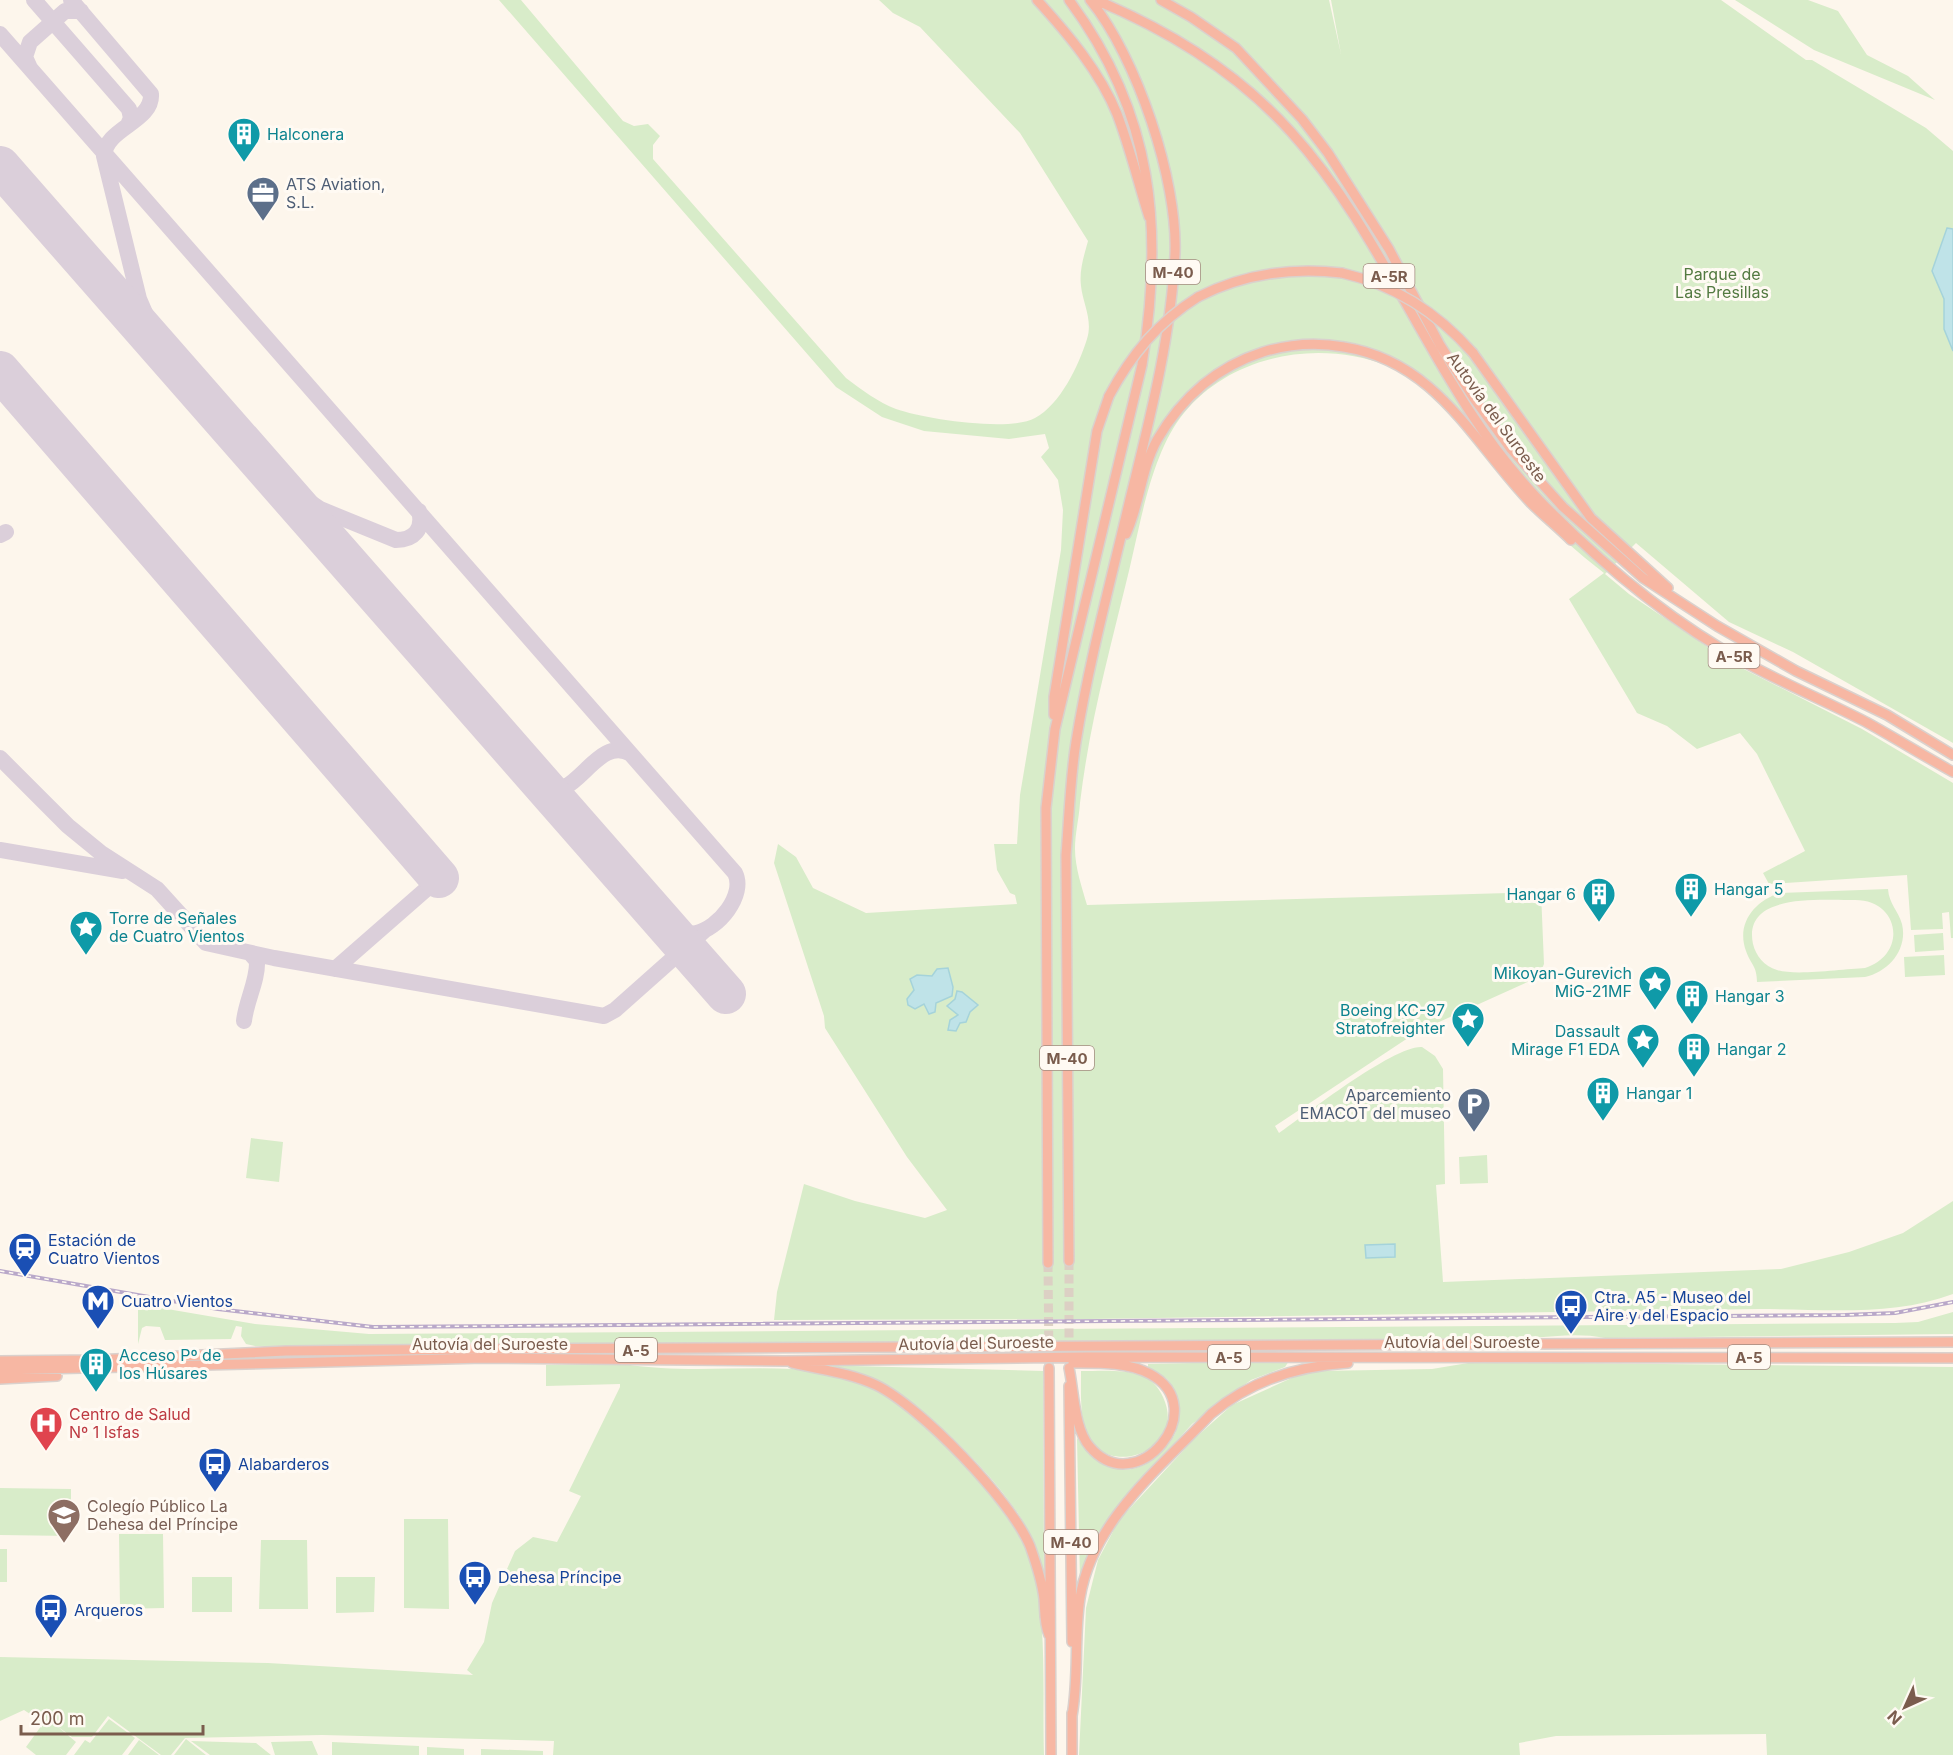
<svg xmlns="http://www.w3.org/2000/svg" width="1953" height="1755" font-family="Inter,sans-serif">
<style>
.green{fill:#d8ecc9;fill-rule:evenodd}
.water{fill:#bfe3e8;stroke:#a5d3da;stroke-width:1.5}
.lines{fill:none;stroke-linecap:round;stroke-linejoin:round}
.taxiway{stroke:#dbcfda;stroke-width:16}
.runway{stroke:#dbcfda;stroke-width:40}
.highway-tunnel{stroke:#dcd0c4;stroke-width:9;stroke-dasharray:9 4.5;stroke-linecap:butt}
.highway-casing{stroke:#dad1cd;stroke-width:12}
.highway{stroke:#f7b7a3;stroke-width:9}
.rail-casing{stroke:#b9a8c9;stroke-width:4}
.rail{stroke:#fffaf3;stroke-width:1.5;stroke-dasharray:4.5;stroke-linecap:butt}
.highway-bridge-casing{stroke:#dad1cd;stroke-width:12;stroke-linecap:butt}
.highway-bridge{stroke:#f7b7a3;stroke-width:9}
.labels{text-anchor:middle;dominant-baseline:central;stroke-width:6;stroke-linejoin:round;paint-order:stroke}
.shield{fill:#fffaf3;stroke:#a28b7f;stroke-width:1.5}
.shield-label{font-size:15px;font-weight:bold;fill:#7a5c4d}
.culture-label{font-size:16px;fill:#0d838f;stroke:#fffaf3;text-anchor:start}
.service-label{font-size:16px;fill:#4e5e75;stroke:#fffaf3;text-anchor:start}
.park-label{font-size:16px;fill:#537a41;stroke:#fffaf3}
.street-label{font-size:16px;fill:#7a5c4d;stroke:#fffaf3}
.transit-label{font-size:16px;fill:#164399;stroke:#fffaf3;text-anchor:start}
.health-label{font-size:16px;fill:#be3a42;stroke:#fffaf3;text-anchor:start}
.education-label{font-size:16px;fill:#785e54;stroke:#fffaf3;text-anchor:start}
</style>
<rect width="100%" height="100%" fill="#fdf6ec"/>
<path class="green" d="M499,0h22l102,121 11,5 14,-2 12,12 -7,9v14l193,219c16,12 32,24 50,31 28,10 114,23 139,9 25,-13 44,-53 52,-79 6,-19 -4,-35 -6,-53 -2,-16 3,-30 7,-45l-68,-108 -100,-106 -27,-14 -14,-13h450l12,54 -10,-54h390l85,60h6l114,68 27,23v592l-160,-91 -64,-30 -93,-79 -31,31 24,20 101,68 132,67 91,54v155h-2l-2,-26 -7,1 1,16 -32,1 -4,-55 -138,9 -6,-11 42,-22 -48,-97 -17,-21 -43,16 -30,-23 -30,-13 -68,-114 35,-26c-27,-21 -54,-44 -77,-70 -41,-47 -79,-113 -139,-137 -69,-27 -156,-12 -204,47 -34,41 -44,115 -57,166 -18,74 -38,147 -47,224 -1,15 -5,31 -5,46 0,18 7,39 12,56l454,-13 3,72 -4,9 -8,7 -115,52 -142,94 4,7c26,-18 115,-88 143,-86l13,9 8,13 2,115 -9,1 7,97 338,-13 68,-17 54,-19 50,-32v93c-61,23 -130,15 -194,15l-669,10 -316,1 3,-28 27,-108 51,17 70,17 22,-8 -40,-53 -82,-129 -1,-12 -50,-153 4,-19 18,13 17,31 53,25 151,-9 -2,-9 -5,-2 -13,-23 -3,-26h23l3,-49 41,-245 2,-40 -5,-30 -17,-23 8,-9 -4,-14 -36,5 -85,-8 -42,-14 -46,-30z
M1735,0h73l30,11 29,44 41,21 27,24 -121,-50z
M1888,889c1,15 10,21 14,35 6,25 -13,48 -37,53l-108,5c0,-16 -6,-17 -11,-31 -10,-27 8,-50 34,-58zM1855,900c45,0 53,54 10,68 -22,1 -70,8 -88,2 -13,-4 -21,-14 -24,-26 -11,-53 71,-43 102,-44z
M1943,933l1,17 -29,2 -1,-17z
M1944,955l1,20 -40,2 -1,-20z
M251,1138l32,4 -4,40 -33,-4z
M1487,1155l1,28 -28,1 -1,-27z
M138,1304l117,20 114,10 1526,-11 23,-1 35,-10v22l-348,4c-25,-5 -48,-2 -73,0l-1277,8 -9,-2 -5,-8 1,-9 -6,-1 -5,13 -66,1 -5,-13 -14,-1 -4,2 -4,16z
M1289,1361l-4,6 -34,13 -59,44 -77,85 -24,41 -11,31 -3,-143c24,34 58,45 88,10 13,-14 16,-27 11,-46 -1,-7 -4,-17 -8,-22 -5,-5 -14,-9 -20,-13v-3z
M1474,1362l479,5v388h-186l-1,-21 -210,2 -37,7 1,12h-441l7,-147 12,-48 21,-40 75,-81 38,-34 64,-29 24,-5 112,-2z
M624,1364c66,11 134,-1 199,8 22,4 45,12 64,24 44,27 131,119 145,169 16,58 10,130 12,190h-491l1,-14 -232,-6 -137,3 -14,17h-10l-53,-39 -16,21h-20l-15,-11 19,16 -10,13h-30l-10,-8 21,-29 -5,4 -18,-12 -24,11v-64l268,6 205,12 -6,-5 17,-28 8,-39 23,-52 18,-14 24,5 24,-46 -12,-5 51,-104v-3l-74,2v-21z
M814,1365l229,6 1,203c-7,-20 -14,-42 -25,-59 -32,-49 -113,-130 -169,-145 -12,-3 -25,-4 -36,-5z
M1081,1371c19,0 41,-2 60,4 9,2 18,13 22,22 26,56 -62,84 -78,33 -5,-19 -4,-40 -4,-59z
M0,1488l71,1v47l-71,-1z
M404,1519h44l1,90 -45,-1z
M119,1534h44l1,74 -44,1z
M261,1540h46l1,69h-49z
M0,1549h7v33h-7z
M192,1577h40v35h-40z
M336,1577h39l-1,35 -38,1z
M109,1719l26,19 -13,17h-48l11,-15 5,3z
M186,1739l20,16h-32z
M139,1740l20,15h-31z
M191,1741l65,2 15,12h-61z
M312,1741l6,14h-43l-4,-13z
M332,1742l87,4v9h-87z
M427,1747l37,2v6h-37z
M481,1749l62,2v4h-62z"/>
<path class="water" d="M1947,228l6,1v122l-9,-22v-30l-12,-28z
M948,968l5,19 -1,9 -16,7 -1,9 -6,2 -5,-10 -9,5 -7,-4 -1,-6 7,-9 -4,-11 7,-4 15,1 5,-7z
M957,991l5,1 16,13 -8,7 -4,10 -6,1 -4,8 -8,-1 2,-10 8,-5 -11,-9 8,-7z
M1395,1244v13l-29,1 -1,-13z"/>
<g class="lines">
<path class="taxiway" d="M34,0l95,109 2,9 -3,7
M71,0l80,94c2,28 -46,34 -47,62l35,143 22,51
M0,34l735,839c11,22 -17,56 -39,60 -11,2 -21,-2 -31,-8
M30,68l-5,-11 5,-15 35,-31h16
M275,479l45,30 76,31c18,0 28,-11 23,-29
M0,535l6,-3
M0,758l68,68 33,27 56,36 49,54 68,15 330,58 11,-6 90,-80
M539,781l8,5 18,1c21,-11 40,-49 66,-33
M0,850l123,21
M335,969l104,-91
M244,1021c2,-20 14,-41 13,-60l-7,-8"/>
<path class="runway" d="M0,166l726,828
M0,371l439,507"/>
<path class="highway-tunnel" d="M1069,1261v93
M1048,1263l1,102"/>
<g class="highway-casing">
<path id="highway" d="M1037,0c31,34 63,72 80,114 13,34 21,68 32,103
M1096,0c72,30 142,73 195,132 100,110 144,260 248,368 63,65 130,121 209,164 39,21 79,38 118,58 29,16 58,34 87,50
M1161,0l30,17 45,31 66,71 26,34 61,96 51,96 33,52 38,52 52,58 80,71 74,48 79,45 91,44 66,40
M1198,297c45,-23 93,-30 144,-24
M1473,353l118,165 77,70
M1126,534c14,-30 15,-65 31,-94 25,-43 59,-73 106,-88 26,-8 54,-10 81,-5 93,15 128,94 187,156 13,13 27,24 40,37
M1054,715v-18l43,-266 12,-35
M1069,1261l-3,-406c3,-37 4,-75 10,-113 13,-81 35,-162 54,-243 20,-81 41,-161 45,-245 3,-73 -38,-197 -85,-254
M1048,1263l-2,-455 9,-79 87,-364c22,-136 12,-251 -73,-365
M0,1361l94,-1 192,-9 195,-2 1472,-7
M792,1363c28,7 56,9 84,22 44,21 135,115 154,161 6,17 12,35 14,53 1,12 0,24 5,36
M1049,1368l2,387
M1069,1368c5,23 5,61 21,79 47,55 124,-39 60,-73 -22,-12 -52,-11 -77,-11
M0,1370l484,-12 300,3 304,-4 865,1
M0,1379l57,-3
M1069,1386l3,256
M1072,1713v42
M1072,1716c7,-39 2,-79 8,-118 12,-77 81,-131 131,-184 40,-34 86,-48 137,-51"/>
</g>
<use href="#highway" class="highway"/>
<g class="rail-casing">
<path id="rail" d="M0,1271l218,38 155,18 1472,-12 50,-2 58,-11"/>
</g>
<use href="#rail" class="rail"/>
<g class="highway-bridge-casing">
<path id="highway-bridge" d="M1342,273c53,12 95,39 131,80
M1109,396c22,-41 49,-74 89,-99"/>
</g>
<use href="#highway-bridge" class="highway-bridge"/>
</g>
<defs>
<g id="building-pin" transform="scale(1.725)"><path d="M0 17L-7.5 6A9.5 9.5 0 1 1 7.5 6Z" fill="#0f9aa8" stroke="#fffaf3"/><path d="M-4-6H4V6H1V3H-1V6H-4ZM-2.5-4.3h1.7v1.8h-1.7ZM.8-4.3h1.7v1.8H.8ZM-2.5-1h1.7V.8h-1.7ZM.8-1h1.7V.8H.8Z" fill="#fff"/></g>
<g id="office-pin" transform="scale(1.725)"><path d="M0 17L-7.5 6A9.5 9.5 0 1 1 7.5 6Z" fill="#5c6f8a" stroke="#fffaf3"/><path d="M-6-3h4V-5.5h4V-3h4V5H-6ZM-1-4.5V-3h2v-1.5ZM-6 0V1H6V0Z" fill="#fff"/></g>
<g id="sight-pin" transform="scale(1.725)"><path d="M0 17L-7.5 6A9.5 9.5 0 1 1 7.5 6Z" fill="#0f9aa8" stroke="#fffaf3"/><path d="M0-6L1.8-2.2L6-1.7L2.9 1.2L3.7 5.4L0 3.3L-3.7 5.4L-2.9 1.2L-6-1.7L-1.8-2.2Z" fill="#fff"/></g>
<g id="parking-pin" transform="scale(1.725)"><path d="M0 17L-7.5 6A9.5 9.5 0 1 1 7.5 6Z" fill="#5c6f8a" stroke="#fffaf3"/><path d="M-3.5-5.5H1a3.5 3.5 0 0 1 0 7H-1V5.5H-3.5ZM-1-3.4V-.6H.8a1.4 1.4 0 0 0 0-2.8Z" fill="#fff"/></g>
<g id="station-pin" transform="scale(1.725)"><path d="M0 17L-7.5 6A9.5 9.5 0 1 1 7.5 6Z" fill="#1a4fb4" stroke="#fffaf3"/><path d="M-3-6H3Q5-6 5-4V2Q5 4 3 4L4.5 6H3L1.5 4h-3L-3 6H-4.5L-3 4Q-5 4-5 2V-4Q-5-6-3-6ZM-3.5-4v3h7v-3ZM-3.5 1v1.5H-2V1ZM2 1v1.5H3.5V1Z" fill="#fff"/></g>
<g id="metro-pin" transform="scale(1.725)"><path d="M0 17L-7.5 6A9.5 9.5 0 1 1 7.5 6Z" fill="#1a4fb4" stroke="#fffaf3"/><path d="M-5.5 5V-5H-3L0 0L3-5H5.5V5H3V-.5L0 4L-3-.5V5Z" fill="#fff"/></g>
<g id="bus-pin" transform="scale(1.725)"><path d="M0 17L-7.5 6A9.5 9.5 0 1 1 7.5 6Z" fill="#1a4fb4" stroke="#fffaf3"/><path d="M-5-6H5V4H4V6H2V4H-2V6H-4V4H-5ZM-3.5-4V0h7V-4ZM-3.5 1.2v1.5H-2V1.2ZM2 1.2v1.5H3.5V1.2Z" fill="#fff"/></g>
<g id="hospital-pin" transform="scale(1.725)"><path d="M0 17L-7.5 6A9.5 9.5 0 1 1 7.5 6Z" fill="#e0444e" stroke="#fffaf3"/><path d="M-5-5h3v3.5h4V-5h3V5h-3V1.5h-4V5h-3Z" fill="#fff"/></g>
<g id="school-pin" transform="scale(1.725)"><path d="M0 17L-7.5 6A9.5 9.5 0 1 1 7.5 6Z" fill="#8d6e63" stroke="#fffaf3"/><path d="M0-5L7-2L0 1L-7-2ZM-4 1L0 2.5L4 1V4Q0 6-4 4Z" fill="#fff"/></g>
</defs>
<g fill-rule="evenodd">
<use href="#building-pin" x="244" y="134"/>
<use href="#office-pin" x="263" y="193"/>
<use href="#building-pin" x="1691" y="889"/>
<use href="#building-pin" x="1599" y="894"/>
<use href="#sight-pin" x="86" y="927"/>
<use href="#sight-pin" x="1655" y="982"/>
<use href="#building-pin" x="1692" y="996"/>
<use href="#sight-pin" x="1468" y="1019"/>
<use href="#sight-pin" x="1643" y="1040"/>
<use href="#building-pin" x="1694" y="1049"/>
<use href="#building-pin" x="1603" y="1093"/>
<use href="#parking-pin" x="1474" y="1104"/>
<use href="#station-pin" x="25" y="1249"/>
<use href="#metro-pin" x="98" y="1301"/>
<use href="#bus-pin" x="1571" y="1306"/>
<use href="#building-pin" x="96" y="1364"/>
<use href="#hospital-pin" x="46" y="1423"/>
<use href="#bus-pin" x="215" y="1464"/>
<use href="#school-pin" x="64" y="1515"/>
<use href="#bus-pin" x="475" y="1577"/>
<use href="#bus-pin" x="51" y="1610"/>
</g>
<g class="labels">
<g class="shield">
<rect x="1146" y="260" width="54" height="24" rx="4.5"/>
<rect x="1363.5" y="264" width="51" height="24" rx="4.5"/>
<rect x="1708.5" y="644" width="51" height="24" rx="4.5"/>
<rect x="1040" y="1046" width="54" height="24" rx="4.5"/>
<rect x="615" y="1338" width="42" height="24" rx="4.5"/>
<rect x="1208" y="1345" width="42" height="24" rx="4.5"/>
<rect x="1728" y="1345" width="42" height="24" rx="4.5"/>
<rect x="1044" y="1530" width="54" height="24" rx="4.5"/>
</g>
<g class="shield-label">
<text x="1173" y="272">M-40</text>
<text x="1389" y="276">A-5R</text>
<text x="1734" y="656">A-5R</text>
<text x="1067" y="1058">M-40</text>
<text x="636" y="1350">A-5</text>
<text x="1229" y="1357">A-5</text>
<text x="1749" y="1357">A-5</text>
<text x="1071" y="1542">M-40</text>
</g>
<g class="culture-label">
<text x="267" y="134">Halconera</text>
<text x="1714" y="889">Hangar 5</text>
<text x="1576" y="894" text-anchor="end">Hangar 6</text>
<text x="109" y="918">Torre de Señales<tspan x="109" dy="18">de Cuatro Vientos</tspan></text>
<text x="1632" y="973" text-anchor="end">Mikoyan-Gurevich<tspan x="1632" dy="18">MiG-21MF</tspan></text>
<text x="1715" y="996">Hangar 3</text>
<text x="1445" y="1010" text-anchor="end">Boeing KC-97<tspan x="1445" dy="18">Stratofreighter</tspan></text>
<text x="1620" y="1031" text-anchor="end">Dassault<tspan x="1620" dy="18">Mirage F1 EDA</tspan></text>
<text x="1717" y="1049">Hangar 2</text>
<text x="1626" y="1093">Hangar 1</text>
<text x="119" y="1355">Acceso Pº de<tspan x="119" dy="18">los Húsares</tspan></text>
</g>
<g class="service-label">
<text x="286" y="184">ATS Aviation,<tspan x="286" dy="18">S.L.</tspan></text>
<text x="1451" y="1095" text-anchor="end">Aparcemiento<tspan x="1451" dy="18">EMACOT del museo</tspan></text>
</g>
<g class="park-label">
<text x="1722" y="274">Parque de<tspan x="1722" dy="18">Las Presillas</tspan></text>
</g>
<g class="street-label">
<text transform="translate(1497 417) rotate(54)">Autovía del Suroeste</text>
<text x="1462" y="1342">Autovía del Suroeste</text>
<text transform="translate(976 1343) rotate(-1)">Autovía del Suroeste</text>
<text x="490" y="1344">Autovía del Suroeste</text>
</g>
<g class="transit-label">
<text x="48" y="1240">Estación de<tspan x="48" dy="18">Cuatro Vientos</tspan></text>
<text x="1594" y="1297">Ctra. A5 - Museo del<tspan x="1594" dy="18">Aire y del Espacio</tspan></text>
<text x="121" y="1301">Cuatro Vientos</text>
<text x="238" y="1464">Alabarderos</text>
<text x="498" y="1577">Dehesa Príncipe</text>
<text x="74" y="1610">Arqueros</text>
</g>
<g class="health-label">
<text x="69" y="1414">Centro de Salud<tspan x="69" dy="18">Nº 1 Isfas</tspan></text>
</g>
<g class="education-label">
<text x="87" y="1506">Colegío Público La<tspan x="87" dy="18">Dehesa del Príncipe</tspan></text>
</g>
</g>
<g transform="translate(1905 1707) rotate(225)" stroke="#fffaf3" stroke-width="4.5" paint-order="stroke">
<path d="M0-4.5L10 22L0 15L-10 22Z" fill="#7a5c4d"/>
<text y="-9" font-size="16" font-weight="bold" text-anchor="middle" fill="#7a5c4d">N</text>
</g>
<path d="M21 1725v9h182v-9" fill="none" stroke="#7a5c4d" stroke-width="3"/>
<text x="30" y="1725" font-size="18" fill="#7a5c4d" stroke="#fffaf3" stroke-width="4.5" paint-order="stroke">200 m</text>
</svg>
